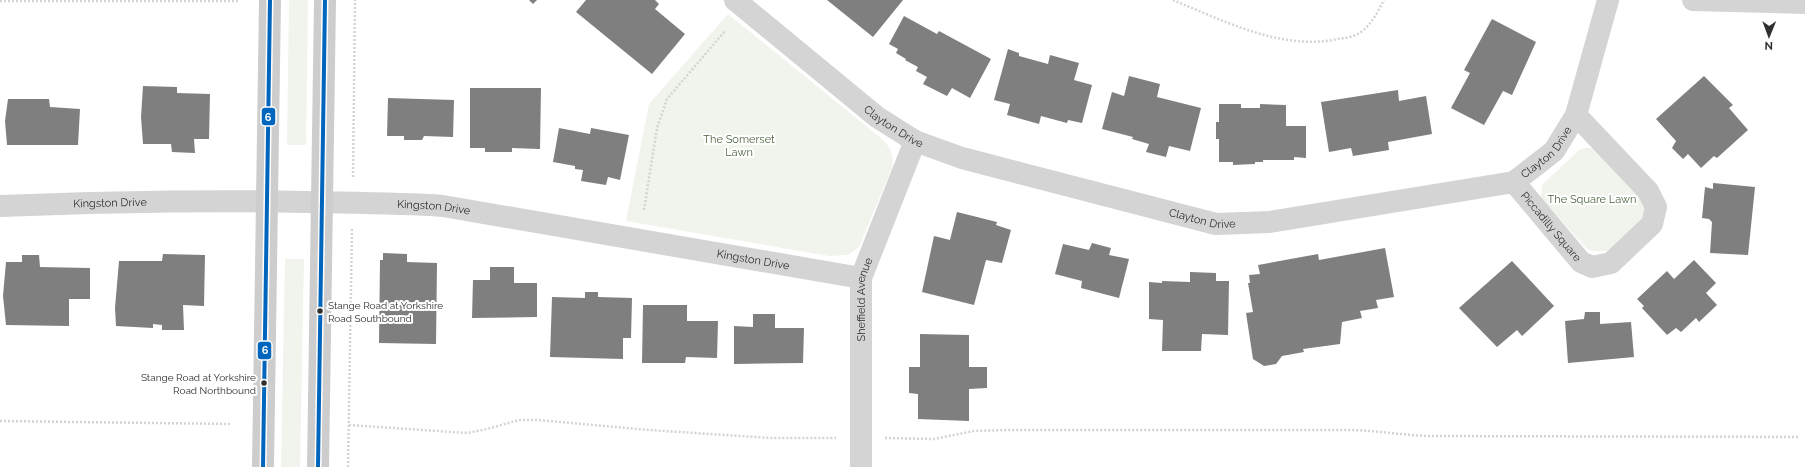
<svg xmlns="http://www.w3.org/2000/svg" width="1805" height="467" font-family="Raleway,sans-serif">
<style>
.green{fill:#f0f4ed}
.building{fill:#7f7f7f}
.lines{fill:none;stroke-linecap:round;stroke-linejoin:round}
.path{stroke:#d4d4d4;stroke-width:2.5;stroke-dasharray:2 2;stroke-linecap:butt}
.street{stroke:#d4d4d4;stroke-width:22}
.secondary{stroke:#cdcdcd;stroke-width:22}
.bus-1-casing{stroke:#fff;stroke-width:7}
.bus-1{stroke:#0065bd;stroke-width:4}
.bus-dot{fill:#2f2f2f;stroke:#fff;stroke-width:1.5}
.labels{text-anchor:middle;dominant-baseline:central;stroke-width:4;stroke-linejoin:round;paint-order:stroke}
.bus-label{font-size:10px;fill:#2f2f2f;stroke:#fff;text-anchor:start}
.street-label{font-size:11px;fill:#2f2f2f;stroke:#fff}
.park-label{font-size:11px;fill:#4e6642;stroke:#fff}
.line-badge{stroke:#fff;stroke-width:1.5}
.badge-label{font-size:11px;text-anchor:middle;font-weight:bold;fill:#fff}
</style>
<rect width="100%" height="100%" fill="#fff"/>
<path class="green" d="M289,0h19l-2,145h-19z
M728,14l154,125c9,9 12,16 10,29l-33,79 -11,8 -19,1 -203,-35 23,-117z
M1585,148h7l6,3 46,49c1,7 1,13 -3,19l-33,32h-15l-7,-3 -45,-50 1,-13 37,-35z
M285,259h19l-4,208h-19z"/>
<path class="building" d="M529,0h8l-4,4z
M586,0h69l4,4 -4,5 30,25 -33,40 -76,-62z
M827,0h76l-30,37z
M904,16l33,18 2,-3 52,28 -21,39 -18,-10 -5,8 -24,-12 4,-7 -11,-6 2,-4 -13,-7 1,-1 -10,-6 2,-4 -9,-5z
M1492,19l44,23 -24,53 -9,-4 -19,34 -33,-17 19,-35 -6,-3z
M1008,49l11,4v3l29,8 2,-9 29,8 -5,17 18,5 -10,38 -14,-3 -1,3 -26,-7 -2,8 -32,-9 3,-11 -16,-4z
M1129,76l31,8 -3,13 44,11 -11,43 -21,-5 -3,11 -20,-5 3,-8 -17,-5 1,-2 -31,-8 10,-37 12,4z
M1704,76l29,29 -4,3 19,22 -31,28 -3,-2 -13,12 -13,-14 -5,5 -11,-11 4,-7 -20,-22z
M143,86l34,1v6l33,1 -1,45h-15l1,14 -23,-1 -1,-8h-28l-2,-27z
M470,88h71l-1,61 -28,-1v4h-27v-4h-15z
M1398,90l1,11 27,-5 6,38 -44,8 1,8 -36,6 -2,-8 -22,4 -8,-50z
M388,98l66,2 -1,37 -29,-1 -2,4h-18v-4h-17z
M8,99h41l1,8 30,2 -2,36h-71l-2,-24z
M1219,104h22v4h19v-4l26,1v21h20v32l-12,-1v3h-31v2h-8v2l-22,1v-3h-14v-23h-3v-17h3z
M559,128l31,6 1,-6 38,7 -9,45 -12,-3 -2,8 -25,-4 2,-11 -8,-1v-3l-22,-4z
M1713,183l42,4 -7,68 -38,-2 2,-31 -3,-3 -7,-1 3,-31 8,2z
M957,212l40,10 -1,3 15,5 -9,33 -16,-3 -12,45 -52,-13 12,-56 16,4z
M1092,243l19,5 -2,7 20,4 -10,39 -38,-10 1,-7 -27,-7 8,-30 26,6z
M1385,248l9,49 -18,3 2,8 -18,3 2,7 -20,4 -2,22 -37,5 1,3 -22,4 -6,8 -12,2 -11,-7 -7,-46 7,-1 -5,-29h2l-1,-8 11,-1 -2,-9 60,-11 1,6z
M383,253l24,1v8l30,1 -1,81 -57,-1 1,-83h3z
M163,254l42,1 -1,51 -21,-1 1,25h-22v-5l-9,-1v4l-37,-2 -1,-18 4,-47h43z
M22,255h17l1,12 50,1v31h-21v27l-63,-1 -3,-29 3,-34h16z
M1694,260l22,23 -10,10 11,12 -18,17 -3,-4 -15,14 -5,-4 -9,7 -25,-27 2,-2 -7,-7 30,-28 7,8z
M1512,261l42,45 -32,30 -5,-6 -20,17 -38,-39z
M490,267h24v16h23v34l-65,1 1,-38h17z
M1190,272l26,1v8h13l-1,54 -26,-1 -1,17h-39l1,-31 -14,-1v-37l13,1v-2l28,1z
M585,292h13v5l34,1 -1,40h-8v21l-73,-2 2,-60 33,1z
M643,305h44v16h31l-1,37 -31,-1 -1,6h-43z
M1585,312h15v12l31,-2 3,35 -66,6 -3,-42 19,-2z
M753,314h22v14h29l-1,35 -69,1v-38l19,1z
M920,334l49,1v32h18v21l-18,1v32l-51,-2v-25l-9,-1v-26h11z"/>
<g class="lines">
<path class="path" d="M1173,0c51,21 109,51 165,39 8,-1 16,-2 23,-7 11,-8 17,-21 23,-32
M0,1h238
M353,177l2,-177
M644,210l13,-82 10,-29 58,-68
M0,421l231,3
M349,425l118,8 20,-4 32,-9h19l111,10 122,8h65
M885,438l49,1 40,-8 31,-1h342c27,0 54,5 81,6l371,1
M348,467l4,-239"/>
<g class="street">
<path id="s1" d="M735,0l142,117 38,24 47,17 254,66 54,-2 244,-40 40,-31 22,-36 32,-115"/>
<path d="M1693,0l112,3"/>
<path id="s2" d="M1514,182l67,80 11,5 19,-4 41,-39 4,-17 -8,-16 -72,-76"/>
<path id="s3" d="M0,206c102,-4 204,-6 306,-4 46,1 91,1 137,4l418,72"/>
<path id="s4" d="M861,467v-189l54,-137"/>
</g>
<path class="secondary" d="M263,467l7,-467
M318,467l7,-467"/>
<g class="bus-1-casing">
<path id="bus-1" d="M263,467l7,-467
M318,467l7,-467"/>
</g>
<use href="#bus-1" class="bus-1"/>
</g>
<g class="bus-dot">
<circle cx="320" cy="311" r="3.5"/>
<circle cx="264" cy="383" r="3.5"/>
</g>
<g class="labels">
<g class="bus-label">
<text x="328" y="305">Stange Road at Yorkshire<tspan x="328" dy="13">Road Southbound</tspan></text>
<text x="256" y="377" text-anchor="end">Stange Road at Yorkshire<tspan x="256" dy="13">Road Northbound</tspan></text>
</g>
<g class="street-label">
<text stroke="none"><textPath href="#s1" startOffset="203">Clayton Drive</textPath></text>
<text stroke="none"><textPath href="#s1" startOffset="887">Clayton Drive</textPath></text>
<text stroke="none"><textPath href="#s3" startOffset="110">Kingston Drive</textPath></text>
<text stroke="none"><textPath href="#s3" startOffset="434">Kingston Drive</textPath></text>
<text stroke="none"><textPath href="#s1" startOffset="527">Clayton Drive</textPath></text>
<text stroke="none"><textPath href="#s2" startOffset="58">Piccadilly Square</textPath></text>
<text stroke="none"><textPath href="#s3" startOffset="758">Kingston Drive</textPath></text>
<text stroke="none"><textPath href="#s4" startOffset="168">Sheffield Avenue</textPath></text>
</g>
<g class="park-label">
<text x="739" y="139">The Somerset<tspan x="739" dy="13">Lawn</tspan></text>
<text x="1592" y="199">The Square Lawn</text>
</g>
</g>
<g class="line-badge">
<rect x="261" y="107" width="15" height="19" rx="4" fill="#0065bd"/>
<rect x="257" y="341" width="15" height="19" rx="4" fill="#0065bd"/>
</g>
<g class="badge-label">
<text x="268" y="121">6</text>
<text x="265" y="354">6</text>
</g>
<g transform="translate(1769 36) rotate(181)" stroke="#ffffff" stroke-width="3" paint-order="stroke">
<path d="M0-3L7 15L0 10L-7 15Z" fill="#2f2f2f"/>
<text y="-6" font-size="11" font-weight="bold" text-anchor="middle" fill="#2f2f2f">N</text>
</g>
</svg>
